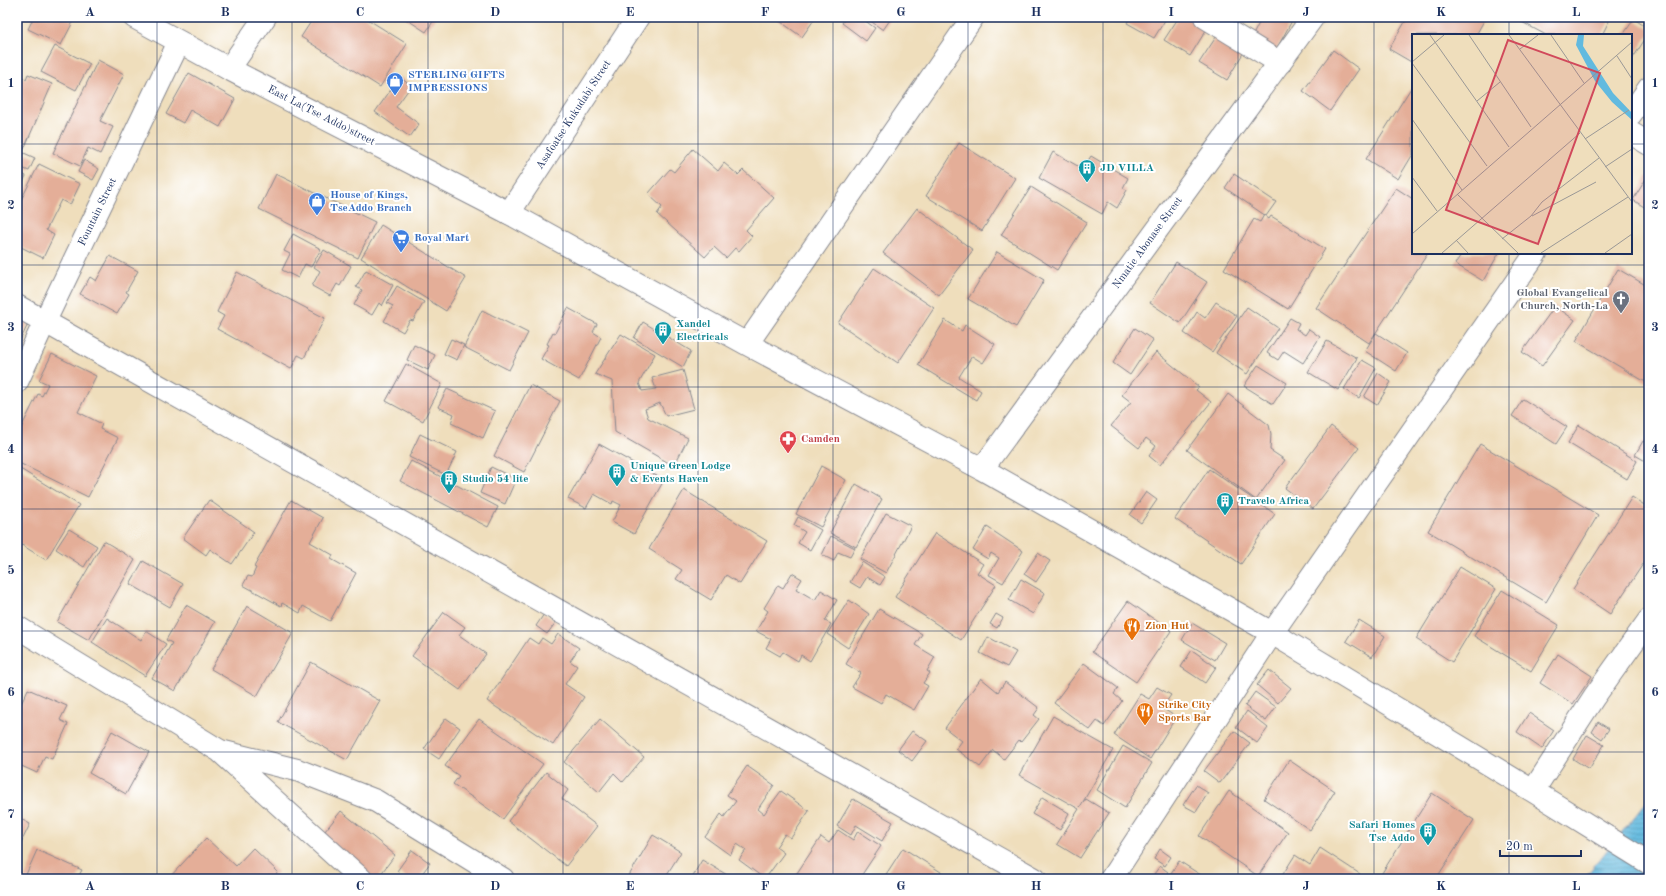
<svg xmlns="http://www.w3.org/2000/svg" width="1666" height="896" font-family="'Old Standard TT',serif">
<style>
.water{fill:url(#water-rules);stroke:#3e749e}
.building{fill:#e4ae98}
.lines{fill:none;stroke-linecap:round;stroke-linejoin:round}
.street-casing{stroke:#85868d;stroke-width:24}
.secondary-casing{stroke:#85868d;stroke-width:24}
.street{stroke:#fff;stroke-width:22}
.secondary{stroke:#fff;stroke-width:22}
.grid{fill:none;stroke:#1b2f5e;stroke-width:1;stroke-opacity:0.55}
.labels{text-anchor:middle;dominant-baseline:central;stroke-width:4;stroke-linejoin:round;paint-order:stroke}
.shop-label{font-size:11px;font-weight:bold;fill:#366cbe;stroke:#fff;text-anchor:start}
.street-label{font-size:11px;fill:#1b2f5e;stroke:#fff}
.culture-label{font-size:11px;font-weight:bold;fill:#0d838f;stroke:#fff;text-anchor:start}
.worship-label{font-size:11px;font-weight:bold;fill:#5b616d;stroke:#fff;text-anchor:end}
.health-label{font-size:11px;font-weight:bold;fill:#be3a42;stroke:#fff;text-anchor:start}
.food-label{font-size:11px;font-weight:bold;fill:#c56008;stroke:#fff;text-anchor:start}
.inset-road{fill:none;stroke:#9a9896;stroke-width:1}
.view{fill:#d1495b;fill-opacity:0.15;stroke:#d1495b;stroke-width:2}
.inset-edge{fill:none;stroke:#1b2f5e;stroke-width:2}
.neatline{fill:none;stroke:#1b2f5e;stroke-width:1.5}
.grid-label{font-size:13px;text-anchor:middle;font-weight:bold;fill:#1b2f5e}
</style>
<defs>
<pattern id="water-rules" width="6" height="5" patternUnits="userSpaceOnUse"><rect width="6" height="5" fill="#62badf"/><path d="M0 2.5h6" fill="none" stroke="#5098b8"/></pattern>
</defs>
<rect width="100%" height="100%" fill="#fff"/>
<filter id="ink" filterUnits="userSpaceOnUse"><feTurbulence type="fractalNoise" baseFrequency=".025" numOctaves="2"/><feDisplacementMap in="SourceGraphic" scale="8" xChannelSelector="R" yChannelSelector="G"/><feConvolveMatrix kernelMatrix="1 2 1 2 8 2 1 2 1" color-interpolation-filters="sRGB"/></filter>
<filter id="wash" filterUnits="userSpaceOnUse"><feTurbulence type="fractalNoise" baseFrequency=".012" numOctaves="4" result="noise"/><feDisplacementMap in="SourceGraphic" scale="16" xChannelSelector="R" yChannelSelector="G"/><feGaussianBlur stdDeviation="0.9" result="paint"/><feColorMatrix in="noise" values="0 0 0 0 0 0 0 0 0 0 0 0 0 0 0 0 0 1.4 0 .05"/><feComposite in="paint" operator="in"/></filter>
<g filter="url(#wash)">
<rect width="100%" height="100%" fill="#efdebc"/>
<path class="water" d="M1649,799v80h-65l2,-3z"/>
<g id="blocks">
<path class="building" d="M34,17h29l10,5 -12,23 -33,-16z
M314,17h50l43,27 -27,43 -79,-50z
M403,17h33l-10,15z
M774,17h42l-14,20z
M846,17h14l15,11 -9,13 -24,-18z
M865,17h27l-9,13z
M1130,17h37l-13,21 -27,-15z
M1179,17h13l16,10 -18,29 -26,-16z
M1262,17h32l-18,33 -24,-13z
M1408,17h78l-10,18h-63v28l-24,-14z
M1522,17h89l-9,18h-56l-26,-14z
M1634,19l15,10v4l-18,28v-26h-8z
M1218,34l27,16 -18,30 -28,-17z
M55,46l35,18 -14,26 -35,-18z
M1333,50l26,19 -29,42 -27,-20z
M98,60l26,14 -24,47 13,6 -13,27 -12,-6 -8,18 -27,-13z
M17,69l4,1 -2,6 7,3 2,-5 24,10 -28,65 -7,-3z
M189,73l46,26 -15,28 -30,-17 -7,13 -17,-9z
M400,77l11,9 -15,21 23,17 -9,13 -35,-25z
M1411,88l2,2v64l-15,25 -32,-20z
M959,143l56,35 -33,53 -56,-35z
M693,149l25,22 6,-8 14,12 5,-5 31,28 -28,32 6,6 -13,15 -4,-3 -9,10 -12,-11 -9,10 -48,-43 5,-7 -14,-13 22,-25 4,3z
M1053,152l30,17 8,-13 37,22 -5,10 4,2 -10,18 -9,-6 -6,12 -63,-36z
M24,153l11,5 -6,13 -12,-5v-12l5,2z
M84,160l15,9 -6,11 -15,-8z
M39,164l41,20 -10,21 -9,-5 -15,30 8,5 -11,23 -26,-13v-37z
M17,170l9,6 -9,18z
M276,174l99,48 -17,36 -99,-49z
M1234,174l42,28 -10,14 -41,-28z
M1649,174v36l-16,-10z
M1031,187l56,35 -30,48 -56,-35z
M1396,188l17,11v54h15l-59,90 -53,-35z
M917,208l56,42 -34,45 -56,-42z
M1264,215l5,4 2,-3 54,33 -37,60 -64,-40 30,-50 6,3z
M381,225l85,53 -20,33 -85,-53z
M293,234l28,15 -10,18 -6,-3 -7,14 -16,-8 8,-16 -6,-3z
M324,250l27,16 -11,20 -3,-2 -7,12 -18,-10 8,-15 -6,-4z
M997,252l47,28 -28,47 -48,-28z
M1462,253h37l-16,28 -28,-17z
M110,256l28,15 -12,21 3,2 -12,20 -37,-20 10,-17 6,4z
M1176,262l31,20 -27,41 -30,-20z
M874,268l60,40 -36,55 -60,-40z
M1618,269l31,18v97l-73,-43z
M366,270l27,15 -11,21 -3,-3 -7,12 -18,-10 8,-15 -6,-3z
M237,272l88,46 -21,40 -6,-3 -7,14 -74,-40 7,-13 -7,-4z
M397,286l27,16 -11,19 -3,-1 -7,12 -19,-11 9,-15 -6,-3z
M1216,302l21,14 -25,36 -28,-19 13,-21 8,6z
M1555,306l20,14 -33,46 -20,-14z
M1247,307l31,21 -31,46 -31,-21z
M568,308l29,16 -4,8 8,5 -22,43 -38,-21 8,-14 -2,-1 6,-12 2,1z
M482,310l46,23 -19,37 -45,-23z
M17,318l11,6 -9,19 -2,-1z
M1290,318l9,5 -3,6 9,6 4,-6 11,8 -17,26 -19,-12 -6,9 -11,-7z
M945,320l17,11 3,-6 30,19 -12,19 -11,-7 -13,21 22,14 -5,9 -58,-35z
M643,322l48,29 -8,16 -49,-29z
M1135,328l18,12 -23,35 -17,-12z
M1376,333l31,20 -11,18 -31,-20z
M621,334l34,20 -16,29 3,8 14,-2 -4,-11 31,-8 11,39 -28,7 -6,-13 -15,6 3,9 40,20 -14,28 -59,-34 -3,-51 -17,-7z
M451,339l13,6 -7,15 -13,-6z
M1327,341l30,17 -19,32 -30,-18z
M414,345l21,10 -7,15 -21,-10z
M1156,352l43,35 -3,3 15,12 -51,63 -11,-9 7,-10 -10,-8 -7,10 -28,-22 20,-24 -9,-7z
M52,354l44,22 -18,36 24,12 -2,5 18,9 -30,59 -71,-35v-26l21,-42 4,2 6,-12 -9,-4z
M1362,360l14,8 -17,30 -15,-9z
M406,364l36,20 -19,37 -37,-20z
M1258,365l29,18 -14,21 -29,-18z
M1378,373l13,9 -14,23 -13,-8z
M530,385l30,16 -36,71 -30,-16z
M447,389l48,22 -12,27 -32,-15 3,-9 -16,-7z
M1228,394l41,31 2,9 -1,16 15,10 -29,40 -69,-50z
M1523,399l44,28 -11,17 -44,-28z
M1579,425l58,36 -10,18 -59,-36z
M1331,426l28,22 -46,61 -28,-21z
M420,434l37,18 -11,23 -37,-18z
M1643,441l6,3v19l-14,-8z
M599,444l65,36 -30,54 -22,-12 9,-17 -8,-4 -1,3 -18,-10 -8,14 -18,-9z
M1480,444l118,71 -52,87 -118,-71z
M411,461l87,46 -10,20 -88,-46z
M821,466l25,14 -25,47 -25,-13z
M17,467l62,38 -33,55 -29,-18z
M491,467l25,12 -11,25 -25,-11z
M1209,469l66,45 -34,50 -66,-45z
M856,484l26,15 -26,48 -26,-14z
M684,490l83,51 -27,43 -14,-9 -15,25 -35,-21 6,-9 -33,-21z
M1146,492l11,8 -16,23 -11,-8z
M1632,497l17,11v47l-39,59 -37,-25z
M209,500l45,32 -22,32 -22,-15 -4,6 -23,-17z
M291,500l32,18 -13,24 23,13 -2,4 25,14 -26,48 -27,-15 -3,7 -18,-10 -1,3 -38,-21 5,-9 4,1 4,-9 -2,-1z
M886,513l25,13 -25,47 -26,-14z
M798,517l23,13 -11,20 -12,-7 7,-11 -11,-7z
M987,527l36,24 -20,32 -14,-8 10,-17 -8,-5 -3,6 -15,-9z
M69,529l28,17 -13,21 -28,-18z
M935,533l48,31 -6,9 19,12 -35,55 -66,-43z
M831,536l24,12 -5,9 -12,-5 -4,9 -12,-6z
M104,541l31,19 -46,80 -32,-18z
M1038,553l12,8 -14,21 -12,-8z
M143,561l40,23 -13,23 -40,-23z
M862,562l23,15 -5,8 -13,-8 -7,11 -10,-6z
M1460,567l36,22 -44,73 -36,-23z
M792,573l10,6 -6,10 19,11 6,-10 16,10 -12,21 6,3 -21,37 -9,-6 -3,6 -15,-9 -3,4 -14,-8 5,-9 -15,-8 12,-20 -4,-3 14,-23 5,3z
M1021,579l24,14 -12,21 -24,-14z
M1502,590l57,35 -28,46 -57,-35z
M849,600l20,14 -21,34 -21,-14z
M1128,601l43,30 -35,51 -44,-30z
M186,605l29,17 -40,69 -23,-13 20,-35 -6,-3z
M247,606l46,27 -36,63 -46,-27z
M879,609l43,25 -7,11 20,12 -8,14 3,2 -7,10 5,3 -14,24 -28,-16 -5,9 -29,-16 9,-14 -15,-9z
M444,612l21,15 -6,8 27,19 -26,36 -48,-34z
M544,614l12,8 -9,12 -11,-8z
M996,614l7,4 -6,10 -7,-4z
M107,618l34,22 5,-9 20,13 -21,32 -53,-34z
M1359,620l26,16 -13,21 -26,-16z
M1192,623l33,20 -10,17 -33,-20z
M558,634l21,14 -9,13 7,5 -12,18 19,13 -31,48 -66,-44 42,-63 9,6 4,-6 9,6z
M988,637l28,15 -9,15 -27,-14z
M1192,650l24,17 -11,16 -24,-16z
M1558,654l34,22 -19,28 -33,-21z
M311,662l69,39 -33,59 -69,-38z
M1084,663l34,25 -4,6 8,7 -18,25 -7,-5 -7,9 -36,-27z
M1269,670l22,18 -13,15 -21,-18z
M981,678l17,14 7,-10 34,26 -5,7 5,4 -18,23 -2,-2 -15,19 -11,-9 -13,17 -24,-18 6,-8 -17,-13z
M1157,687l14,8 -9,13 14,9 -26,42 -36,-24 26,-41 9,5z
M28,689l39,17 -7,14 8,4 -16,35 -7,-3 -8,17 -20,-9v-51z
M1255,692l21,15 -10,14 -21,-15z
M1247,711l21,17 -11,15 -21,-16z
M1529,713l25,17 -12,19 -25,-17z
M1053,716l60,34 -33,57 6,-8 23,14 -29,45 -23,-14 22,-35 -60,-34z
M446,718l14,10 -21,31 -15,-10z
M479,719l64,45 -40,55 -50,-35 6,-8 -14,-10z
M600,719l44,38 -21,25 -9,-9 -15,19 -35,-30z
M1598,722l11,7 -7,10 -10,-7z
M112,731l37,21 -23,42 -37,-21z
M912,731l15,10 -15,20 -14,-11z
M1234,731l16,12 -30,40 -16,-12z
M1587,735l17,10 -15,24 -16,-10z
M1123,746l29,17 -27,45 -28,-18z
M1289,760l46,31 -25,39 -46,-31z
M747,766l27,19 -16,24 6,5 17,-23 28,20 -18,27 -6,-4 -9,13 8,6 -19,26 -26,-19 7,-10 -9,-6 -7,11 -25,-18 16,-23 3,3 12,-16 -9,-6z
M546,772l22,18 -6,9 35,27 -31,40 -58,-45z
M1196,785l12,8 -12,19 -13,-7z
M1229,791l59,41 -30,44 -59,-40z
M1432,793l42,27 -38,59h-44l-10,-6z
M1042,797l27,16 -9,17 -28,-16z
M853,799l40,23 -11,19 -26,-16 -5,10 -14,-9z
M341,811l54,44 -18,24h-2l-54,-43z
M17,817l13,7 -13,27z
M838,830l15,10 5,-9 23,15 -22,33h-66l28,-42 8,6z
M653,835l28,17 -17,27h-37z
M206,838l30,28 17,-18 25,24 -6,7h-104z
M903,848l49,31h-69z
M1320,848l40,26 -3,5h-77l15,-24 15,10z
M1160,849l11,8 -6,9 -11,-7z
M37,850l45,20 -5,9h-53z
M412,850l18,13 -12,16h-10l-11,-8z
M702,860l32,19h-43z
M1179,861l28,18h-40z
M1160,866l8,6 -5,7 -9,-5z"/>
</g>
</g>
<g filter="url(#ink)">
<use href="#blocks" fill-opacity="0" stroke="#85868d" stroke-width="1"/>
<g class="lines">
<g class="street-casing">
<path id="street" d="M1205,17l75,46
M229,69l36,-52
M1631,114l18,-26
M1631,133l18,11
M509,213l238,131 235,125 290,164 261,158 116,72
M17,306l1018,573
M747,344l226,-327
M17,382l28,-61 134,-279
M982,469l331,-452
M17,627l203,124 77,19 79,31 127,78
M221,752l140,127
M1533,791l61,-94 55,-77
M1111,879l161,-246 264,-380"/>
</g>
<g class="secondary-casing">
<path id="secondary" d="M134,17l95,52 280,144 129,-196"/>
</g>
<use href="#street" class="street"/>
<use href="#secondary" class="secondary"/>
</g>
</g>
<path class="grid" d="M157,17v862M292,17v862M428,17v862M563,17v862M698,17v862M833,17v862M968,17v862M1103,17v862M1238,17v862M1374,17v862M1509,17v18M17,144h1396M1631,144h18M1509,253v626M17,265h1632M17,387h1632M17,509h1632M17,631h1632M17,752h1632"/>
<defs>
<g id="shop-pin" transform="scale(0.9)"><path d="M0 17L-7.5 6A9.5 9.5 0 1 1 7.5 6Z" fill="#3f7fe0" stroke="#fff"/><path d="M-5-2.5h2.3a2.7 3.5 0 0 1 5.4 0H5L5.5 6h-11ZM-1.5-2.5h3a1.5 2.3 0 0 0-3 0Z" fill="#fff"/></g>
<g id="building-pin" transform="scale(0.9)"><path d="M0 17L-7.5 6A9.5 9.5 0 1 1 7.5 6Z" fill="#0f9aa8" stroke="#fff"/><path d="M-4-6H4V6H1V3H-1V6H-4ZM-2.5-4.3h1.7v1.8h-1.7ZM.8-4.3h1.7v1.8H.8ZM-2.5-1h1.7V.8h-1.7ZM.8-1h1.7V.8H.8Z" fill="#fff"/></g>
<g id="supermarket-pin" transform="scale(0.9)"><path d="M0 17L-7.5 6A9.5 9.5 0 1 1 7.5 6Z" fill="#3f7fe0" stroke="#fff"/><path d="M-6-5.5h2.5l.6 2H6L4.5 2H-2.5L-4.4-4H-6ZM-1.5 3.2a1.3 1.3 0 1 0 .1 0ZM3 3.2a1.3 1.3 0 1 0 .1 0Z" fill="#fff"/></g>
<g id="church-pin" transform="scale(0.9)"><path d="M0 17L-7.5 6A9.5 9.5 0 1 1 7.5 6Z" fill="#6b7280" stroke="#fff"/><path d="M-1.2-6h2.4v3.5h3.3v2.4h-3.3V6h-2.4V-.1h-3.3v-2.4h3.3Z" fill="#fff"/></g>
<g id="pharmacy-pin" transform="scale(0.9)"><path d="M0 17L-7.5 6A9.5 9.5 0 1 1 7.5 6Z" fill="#e0444e" stroke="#fff"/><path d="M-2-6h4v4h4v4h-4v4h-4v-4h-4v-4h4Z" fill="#fff"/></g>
<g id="restaurant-pin" transform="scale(0.9)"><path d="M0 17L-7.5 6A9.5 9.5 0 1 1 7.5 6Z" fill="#e8710a" stroke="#fff"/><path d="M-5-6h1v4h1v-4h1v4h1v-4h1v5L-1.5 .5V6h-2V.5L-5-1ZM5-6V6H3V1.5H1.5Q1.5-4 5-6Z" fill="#fff"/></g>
</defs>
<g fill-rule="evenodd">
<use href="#shop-pin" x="395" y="81"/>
<use href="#building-pin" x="1087" y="168"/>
<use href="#shop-pin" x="317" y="201"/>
<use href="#supermarket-pin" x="401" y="238"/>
<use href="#church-pin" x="1621" y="299"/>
<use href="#building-pin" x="663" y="330"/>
<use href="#pharmacy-pin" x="788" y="439"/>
<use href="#building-pin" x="617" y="472"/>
<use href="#building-pin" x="449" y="479"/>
<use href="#building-pin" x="1225" y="501"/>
<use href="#restaurant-pin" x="1132" y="626"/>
<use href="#restaurant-pin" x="1145" y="711"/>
<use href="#building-pin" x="1428" y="831"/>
</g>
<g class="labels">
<g class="shop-label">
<text x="408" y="75">STERLING GIFTS<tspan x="408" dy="13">IMPRESSIONS</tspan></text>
<text x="330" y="195">House of Kings,<tspan x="330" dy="13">TseAddo Branch</tspan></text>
<text x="414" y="238">Royal Mart</text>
</g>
<g class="street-label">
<text transform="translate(574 115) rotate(-57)">Asafoatse Kukudabi Street</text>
<text transform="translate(321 116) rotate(27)">East La(Tse Addo)street</text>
<text transform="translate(98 212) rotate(-64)">Fountain Street</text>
<text transform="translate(1148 243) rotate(-54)">Nmatie Abonase Street</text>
</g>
<g class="culture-label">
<text x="1100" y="168">JD VILLA</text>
<text x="676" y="324">Xandel<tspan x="676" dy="13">Electricals</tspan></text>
<text x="630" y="466">Unique Green Lodge<tspan x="630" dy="13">&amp; Events Haven</tspan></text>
<text x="462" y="479">Studio 54 lite</text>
<text x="1238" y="501">Travelo Africa</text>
<text x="1415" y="825" text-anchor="end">Safari Homes<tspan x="1415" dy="13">Tse Addo</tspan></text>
</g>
<g class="worship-label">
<text x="1608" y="293">Global Evangelical<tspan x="1608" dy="13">Church, North-La</tspan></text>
</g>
<g class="health-label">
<text x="801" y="439">Camden</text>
</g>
<g class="food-label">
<text x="1145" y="626">Zion Hut</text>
<text x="1158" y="705">Strike City<tspan x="1158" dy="13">Sports Bar</tspan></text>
</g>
</g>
<g transform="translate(1412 34)">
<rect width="220" height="220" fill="#efdebc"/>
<path d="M166,1h6l-1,11 30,47 19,20v7l-20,-18 -17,-21 -19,-36z" fill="#62badf"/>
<path class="inset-road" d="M18,1l79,112M57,1l62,92M97,1l123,167M139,1l33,48M108,15l18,-14M205,22l15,23M0,28l32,-27M0,29l75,103M65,67l23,-19M0,85l50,71M173,105l44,-29M193,133l27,-18M0,143l25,34M45,160l61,59M120,182l64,-34M0,200l220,-192M90,205l29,-23 11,-14 57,-44M44,206l12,13M30,219l138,-120M129,219l87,-56M193,219l27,-19"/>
<path class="view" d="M96,6l92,33 -62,171 -92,-34z"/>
<rect width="220" height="220" class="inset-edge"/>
</g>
<rect width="1666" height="896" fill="none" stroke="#fff" stroke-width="44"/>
<path d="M1500 850v6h81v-6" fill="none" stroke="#1b2f5e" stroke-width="2"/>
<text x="1506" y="850" font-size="12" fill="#1b2f5e" stroke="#ffffff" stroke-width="3" paint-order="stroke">20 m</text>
<rect x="22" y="22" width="1622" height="852" class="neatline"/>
<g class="grid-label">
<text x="90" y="16">A</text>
<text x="225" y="16">B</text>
<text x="360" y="16">C</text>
<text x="495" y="16">D</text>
<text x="630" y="16">E</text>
<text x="765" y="16">F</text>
<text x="901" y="16">G</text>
<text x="1036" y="16">H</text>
<text x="1171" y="16">I</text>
<text x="1306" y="16">J</text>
<text x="1441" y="16">K</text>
<text x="1576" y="16">L</text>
<text x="11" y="87">1</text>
<text x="1655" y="87">1</text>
<text x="11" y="209">2</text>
<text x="1655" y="209">2</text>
<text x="11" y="331">3</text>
<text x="1655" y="331">3</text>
<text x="11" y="453">4</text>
<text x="1655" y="453">4</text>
<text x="11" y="574">5</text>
<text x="1655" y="574">5</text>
<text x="11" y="696">6</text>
<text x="1655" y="696">6</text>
<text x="11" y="818">7</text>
<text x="1655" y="818">7</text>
<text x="90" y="890">A</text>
<text x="225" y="890">B</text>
<text x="360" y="890">C</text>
<text x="495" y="890">D</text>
<text x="630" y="890">E</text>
<text x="765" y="890">F</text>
<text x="901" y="890">G</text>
<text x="1036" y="890">H</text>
<text x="1171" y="890">I</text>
<text x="1306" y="890">J</text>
<text x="1441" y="890">K</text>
<text x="1576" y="890">L</text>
</g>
</svg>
